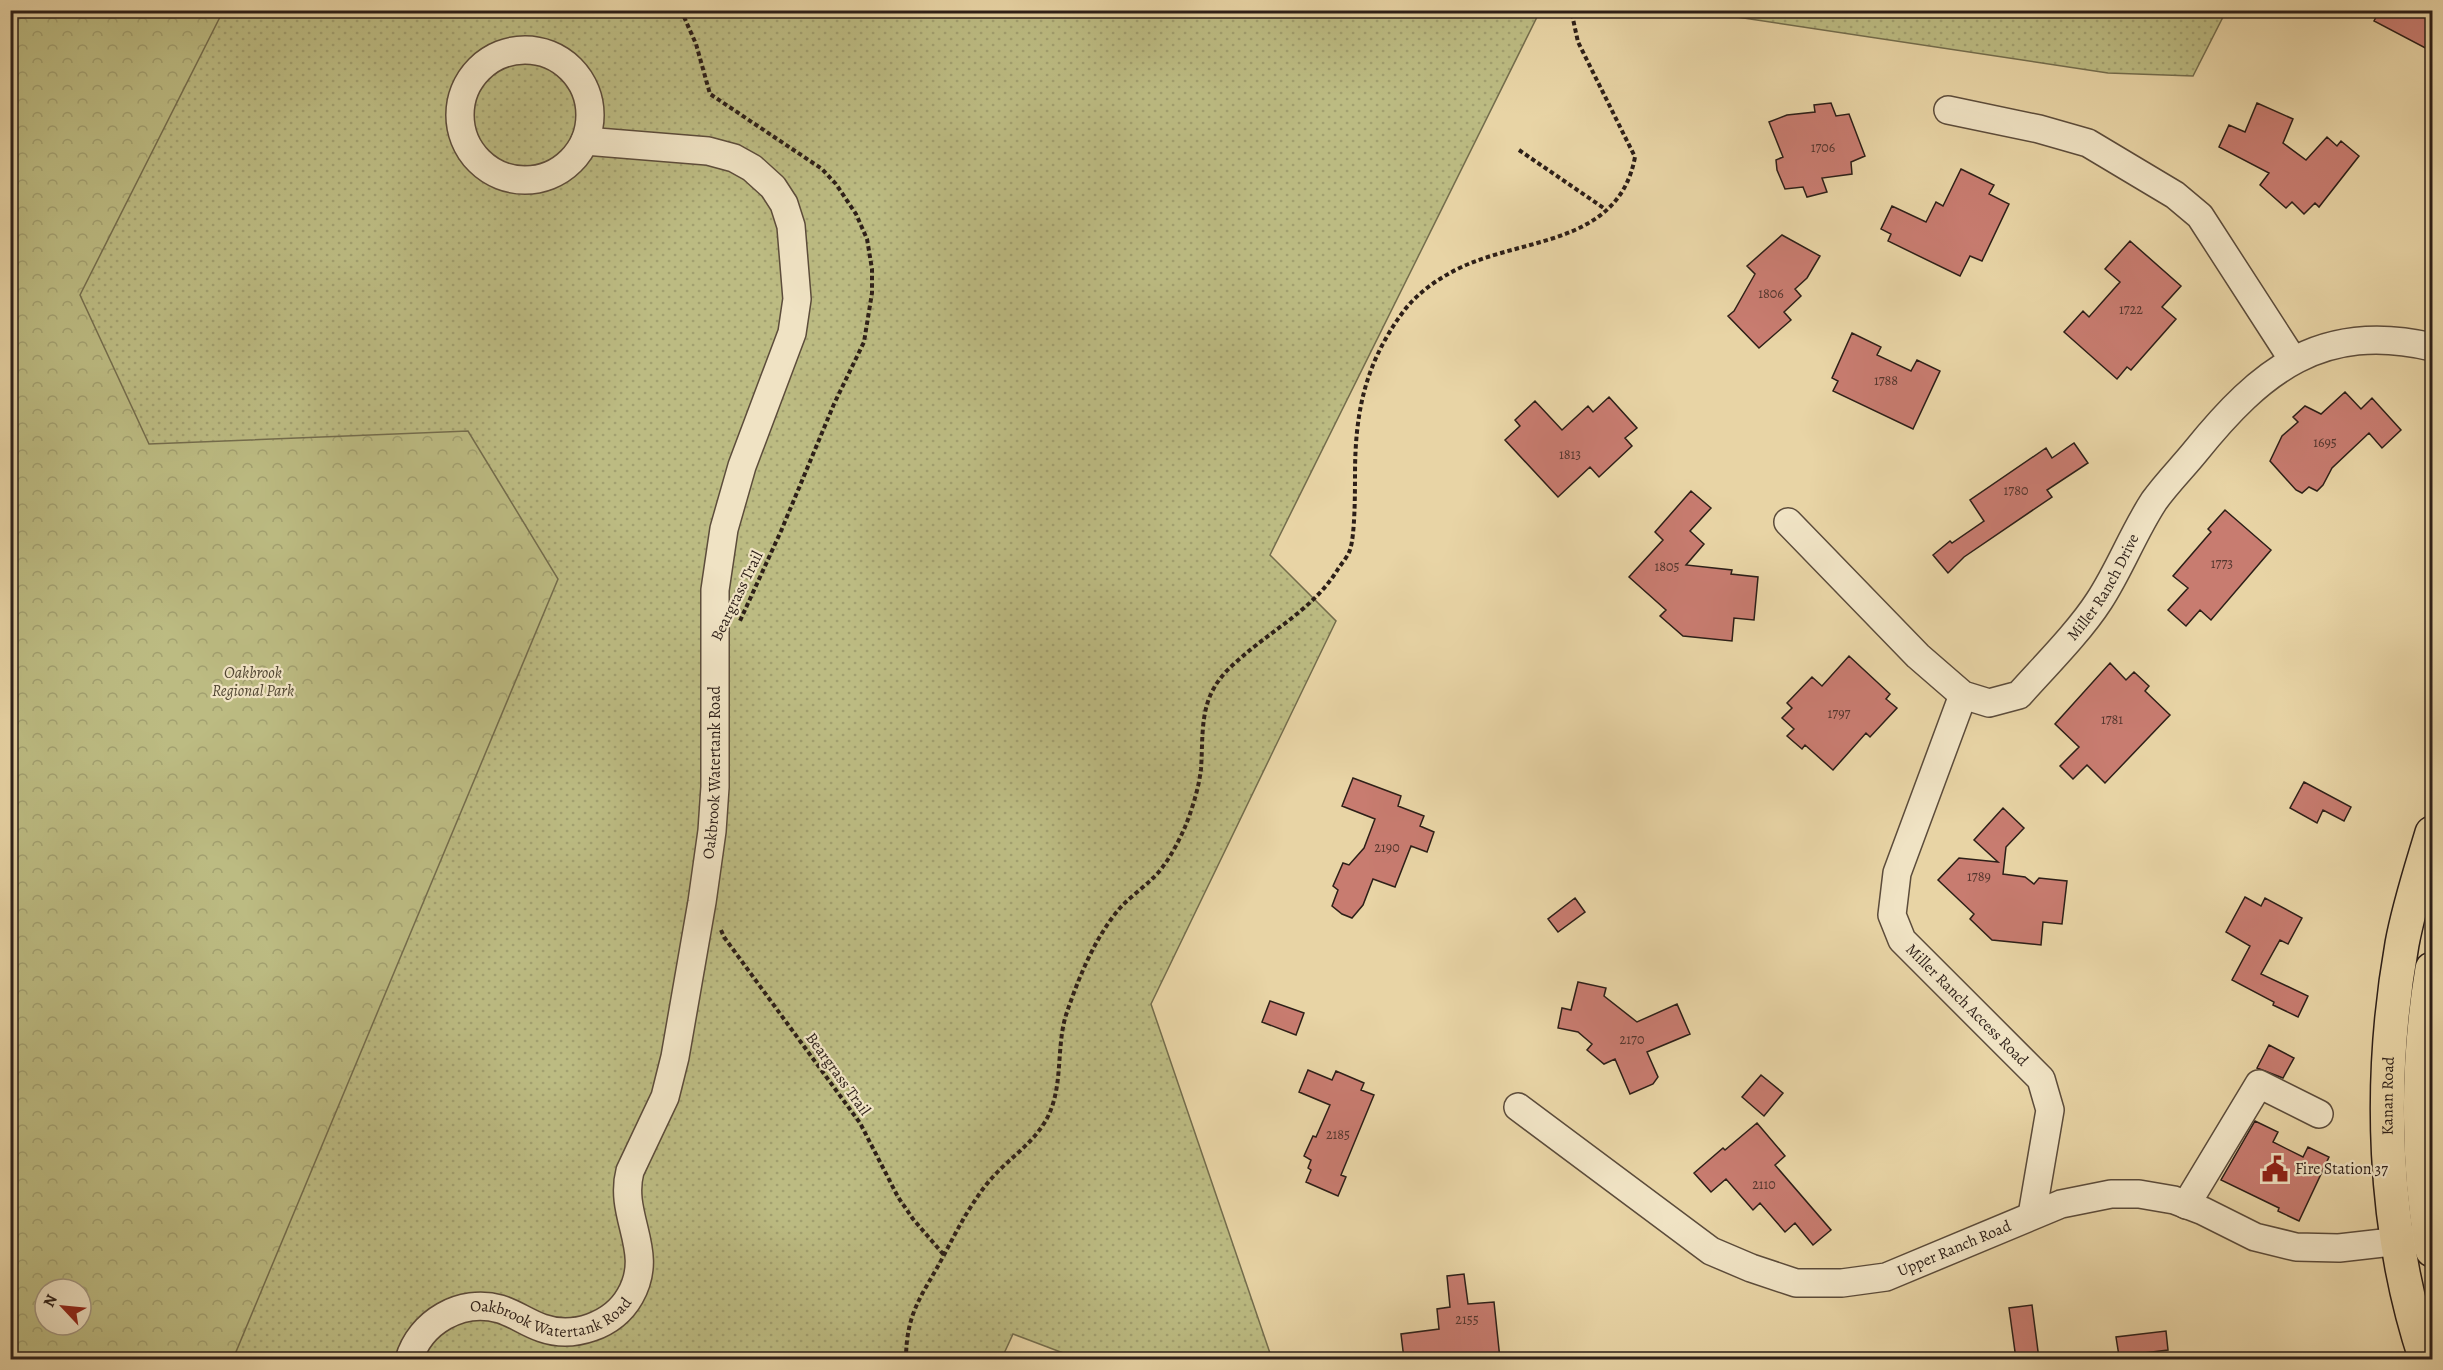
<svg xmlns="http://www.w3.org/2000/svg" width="2443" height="1370" font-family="Alegreya,serif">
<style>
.grass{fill:url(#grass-dots);stroke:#746d4d;stroke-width:1.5;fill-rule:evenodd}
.park{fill:url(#park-crowns);stroke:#746d4d;stroke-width:1.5;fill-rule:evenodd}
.building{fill:#c87c70;stroke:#2d1f18;stroke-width:1.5}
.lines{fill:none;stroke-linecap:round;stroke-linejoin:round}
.minor-casing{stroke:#5c4c3b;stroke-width:30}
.major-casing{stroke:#2d1f18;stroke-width:36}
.path{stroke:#2d1f18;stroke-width:4;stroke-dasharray:4.5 3;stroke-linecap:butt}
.minor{stroke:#f0e3c4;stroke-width:27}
.major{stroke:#e8d4a5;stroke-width:33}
.labels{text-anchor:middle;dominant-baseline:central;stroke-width:4.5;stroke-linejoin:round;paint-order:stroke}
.number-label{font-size:14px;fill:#54362e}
.street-label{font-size:16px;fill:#2d1f18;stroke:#f0e3c4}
.park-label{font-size:16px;font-style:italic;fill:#514632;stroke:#f0e3c4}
.poi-label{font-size:16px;fill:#2d1f18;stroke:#f0e3c4;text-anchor:start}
</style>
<defs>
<pattern id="grass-dots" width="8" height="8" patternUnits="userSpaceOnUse" patternTransform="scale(1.5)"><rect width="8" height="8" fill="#bcbb82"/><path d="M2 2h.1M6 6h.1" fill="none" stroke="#a2a070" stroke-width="1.8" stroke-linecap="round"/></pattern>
<pattern id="park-crowns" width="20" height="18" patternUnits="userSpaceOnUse" patternTransform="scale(1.5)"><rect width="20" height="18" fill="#bcbb82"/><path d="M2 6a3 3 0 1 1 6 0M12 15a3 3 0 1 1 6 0" fill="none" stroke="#a2a070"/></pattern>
</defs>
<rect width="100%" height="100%" fill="#e8d4a5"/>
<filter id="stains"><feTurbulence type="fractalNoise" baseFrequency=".00333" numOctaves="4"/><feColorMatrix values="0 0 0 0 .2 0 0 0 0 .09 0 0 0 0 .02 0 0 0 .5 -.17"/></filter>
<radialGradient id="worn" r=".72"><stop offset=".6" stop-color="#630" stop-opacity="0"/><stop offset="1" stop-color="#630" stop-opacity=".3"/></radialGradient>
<path class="grass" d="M10,11h1530l-270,544 66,66 -185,383 121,355h-193l-66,-25 -12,26 -990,-1zM45,1289h36v36h-36z
M1697,11l529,-1v1l-33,65 -85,-3z"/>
<path class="park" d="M10,11h213l-143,284 69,149 319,-13 90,148 -325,780h-222zM45,1289h36v36h-36z"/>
<path class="building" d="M2380,10h53v42l-59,-31z
M1831,103l5,13 13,-2 16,42 -14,6 1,12 -30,4 5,14 -20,5 -4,-10 -18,2 -8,-19 -1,-10 7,-3 -14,-35 18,-7 28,-3 -1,-7z
M2257,103l36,16 -10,24 23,17 21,-23 10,9 4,-5 18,15 -40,51 -4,-4 -11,11 -12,-12 -6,6 -26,-23 9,-12 -50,-26 10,-22 16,7z
M1961,169l33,16 -5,9 20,10 -27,57 -12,-5 -10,20 -72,-35 3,-7 -10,-5 11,-23 34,16 10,-20 7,4z
M1782,235l38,21 -13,22 -12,11 6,7 -17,16 7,8 -32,28 -31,-32 6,-5 21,-37 -8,-8z
M2130,241l51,45 -19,21 14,12 -45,51 -4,-3 -10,12 -53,-47 19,-21 6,6 31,-35 -15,-13z
M1852,333l29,14 -4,8 34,16 6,-11 23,11 -27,58 -80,-38 5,-10 -6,-3z
M2345,392l16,17 11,-11 29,32 -19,18 -13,-15 -37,35 -9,17 -6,6 -8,-4 -7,6 -6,-3 -26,-29 12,-25 16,-14 -5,-5 12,-11 16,8z
M1609,397l28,31 -12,10 7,8 -33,31 -9,-10 -32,30 -53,-57 15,-14 -5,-6 20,-19 27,29 26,-24 5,6z
M2074,443l14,20 -41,27 5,7 -88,60 -16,16 -15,-18 17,-14 2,2 32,-22 -14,-21 76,-52 6,10z
M1691,491l20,17 -21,23 14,13 -18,21 46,5 -1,4 27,3 -4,43 -20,-2 -2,23 -49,-5 -23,-20 6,-6 -37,-33 34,-37 -8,-8z
M2225,510l46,40 -60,70 -11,-10 -14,16 -18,-16 20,-22 -15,-12 38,-44 -3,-3z
M1849,656l41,38 -4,5 11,9 -27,29 -4,-4 -33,37 -28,-25 -3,4 -15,-13 7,-7 -12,-11 10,-10 -5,-5 25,-26 10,9z
M2110,663l16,17 8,-8 15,14 -4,5 25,24 -65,68 -18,-18 -14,14 -13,-13 19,-19 -24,-23z
M1353,778l48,18 -3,10 26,10 -4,10 14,6 -7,20 -16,-6 -16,41 -22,-8 -10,26 -11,13 -10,-4 -10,-8 6,-16 -5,-4 10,-23 6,2 15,-17 11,-29 -33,-13z
M2304,782l47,25 -7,14 -21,-11 -6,13 -27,-15z
M2003,808l21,20 -18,19 -3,27 22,3 9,7 5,-6 28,3 -5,43 -19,-2 -2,23 -49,-5 -22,-21 4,-5 -36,-34 21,-22 39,4 -24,-22z
M2245,897l16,9 4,-8 37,20 -14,26 -8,-4 -19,34 47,22 -10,21 -25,-12 1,-3 -42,-22 18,-34 -24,-14z
M1575,898l10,14 -27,20 -10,-13z
M1578,982l28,6 -2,8 33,26 40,-18 13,30 -43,18 11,25 -5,7 -23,10 -15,-35 -11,5 -17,-14 5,-6 -14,-12 -20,-4 4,-20 9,2z
M1270,1001l34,12 -8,22 -34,-13z
M2269,1045l25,13 -11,20 -26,-10z
M1308,1070l24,10 4,-9 28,12 -3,7 13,5 -33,80 5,2 -8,19 -32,-14 5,-12 -3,-2 3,-8 -7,-4 9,-20 3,1 14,-32 -31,-13z
M1761,1075l22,18 -19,23 -22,-19z
M2255,1121l23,11 -5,10 30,15 5,-10 21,10 -30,64 -21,-10 1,-3 -58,-28z
M1757,1123l28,33 -10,9 56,65 -18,15 -18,-22 -10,9 -25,-29 -7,7 -27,-31 -15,13 -17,-19 29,-25 2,2z
M1464,1274l4,30 26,-2 6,57h-54l-1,-4 -41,4 -3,-25 38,-5 -2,-20 13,-2 -3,-31z
M2032,1305l7,54h-23l-7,-51z
M2166,1331l2,19 -49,6 -3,-19z"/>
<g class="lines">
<g class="minor-casing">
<g id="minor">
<circle cx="525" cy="115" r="65"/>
<path d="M1948,110l91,19 49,14 87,52 25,21 93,144"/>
<path id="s1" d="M1788,522l130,134 45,39 26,8 30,-8c25,-28 60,-63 80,-94 21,-32 34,-68 55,-100 12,-17 28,-33 41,-49 66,-82 127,-131 237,-105"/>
<path id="s2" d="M1963,695l-66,178 -5,42 10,25 139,139 9,31 -18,105"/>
<path id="s3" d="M1518,1107l193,144 40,17 45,15h46l44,-6 175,-73 50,-10h28l35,6 29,11 52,26 41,10 43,1 79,-9"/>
<path d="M2186,1205l73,-121 60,30"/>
<path id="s4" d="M409,1360c11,-38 52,-62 91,-51 14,4 27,14 42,19 31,11 71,-2 88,-32 26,-45 -12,-79 0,-125l35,-74 10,-40 27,-155 10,-71 3,-44v-197l9,-61 18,-63 50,-133 5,-34 -6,-73 -7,-22 -11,-17 -21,-19 -18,-10 -26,-7 -123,-10"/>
</g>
</g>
<g class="major-casing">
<g id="major">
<path d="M2432,969c-15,90 -16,190 0,281"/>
<path id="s5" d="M2426,1360c-44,-132 -48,-280 -24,-416 7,-38 19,-74 30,-111"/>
</g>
</g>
<path class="path" d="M681,10l15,34 14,50 112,75 14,15 20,30 11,25 5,30v24l-8,49 -30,62 -53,127 -42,92
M1519,150l86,59
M721,930l3,7 136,186 38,74 15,22 31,36
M906,1360c0,-49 17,-65 38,-105 13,-25 25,-48 42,-70 17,-22 42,-37 57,-60 22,-33 12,-74 23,-110 12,-36 29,-78 54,-107 10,-11 23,-20 33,-30 13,-12 25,-35 32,-51 7,-17 14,-40 16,-58 2,-27 -1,-57 13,-81 8,-15 23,-27 36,-38 31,-25 67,-46 88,-81 4,-6 10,-13 12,-19 5,-15 5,-58 5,-75 0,-63 10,-111 48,-163 17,-23 46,-41 73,-51 62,-23 144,-23 159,-104l-57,-115 -7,-32"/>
<use href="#minor" class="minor"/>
<use href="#major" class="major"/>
</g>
<defs>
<g id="civic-bare" transform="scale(2.07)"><path d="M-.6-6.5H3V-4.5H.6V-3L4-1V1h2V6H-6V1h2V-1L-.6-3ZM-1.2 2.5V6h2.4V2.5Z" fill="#8f2418" stroke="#f0e3c4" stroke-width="2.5" paint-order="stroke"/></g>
</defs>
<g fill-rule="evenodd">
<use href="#civic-bare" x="2275" y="1169"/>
</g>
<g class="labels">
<g class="number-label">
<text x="1823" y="147">1706</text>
<text x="1771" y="293">1806</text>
<text x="2131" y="309">1722</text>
<text x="1886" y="380">1788</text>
<text x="2325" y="442">1695</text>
<text x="1570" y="454">1813</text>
<text x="2016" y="490">1780</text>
<text x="2222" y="563">1773</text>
<text x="1667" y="566">1805</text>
<text x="1839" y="713">1797</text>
<text x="2112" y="719">1781</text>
<text x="1387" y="847">2190</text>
<text x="1979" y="876">1789</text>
<text x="1632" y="1039">2170</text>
<text x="1338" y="1134">2185</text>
<text x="1764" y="1184">2110</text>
<text x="1467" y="1319">2155</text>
</g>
<g class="street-label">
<text stroke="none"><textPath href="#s1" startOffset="442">Miller Ranch Drive</textPath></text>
<text transform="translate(737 596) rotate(-64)">Beargrass Trail</text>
<text stroke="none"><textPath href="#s4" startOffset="801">Oakbrook Watertank Road</textPath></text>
<text stroke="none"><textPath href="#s2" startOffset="351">Miller Ranch Access Road</textPath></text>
<text transform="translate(838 1074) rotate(54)">Beargrass Trail</text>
<text stroke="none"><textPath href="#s5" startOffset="268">Kanan Road</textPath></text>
<text stroke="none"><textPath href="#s3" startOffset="496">Upper Ranch Road</textPath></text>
<text stroke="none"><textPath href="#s4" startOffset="172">Oakbrook Watertank Road</textPath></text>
</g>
<g class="park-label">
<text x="253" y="673">Oakbrook<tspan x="253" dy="18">Regional Park</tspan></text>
</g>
<g class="poi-label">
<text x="2295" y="1169">Fire Station 37</text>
</g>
</g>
<rect width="2443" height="1370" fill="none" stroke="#e8d4a5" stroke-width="36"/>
<rect x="12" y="12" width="2419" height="1346" fill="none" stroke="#2d1f18" stroke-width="3"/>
<rect x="18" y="18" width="2407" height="1334" fill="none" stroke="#2d1f18" stroke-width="1.5"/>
<g transform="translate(63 1307) rotate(296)"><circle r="28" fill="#f0e3c4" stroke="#a2957f" stroke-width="1.5"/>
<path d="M0-4.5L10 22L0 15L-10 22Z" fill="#8f2418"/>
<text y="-9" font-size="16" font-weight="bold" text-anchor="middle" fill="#2d1f18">N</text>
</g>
<rect width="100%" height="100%" filter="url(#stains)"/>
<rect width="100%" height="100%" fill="url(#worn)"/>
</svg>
